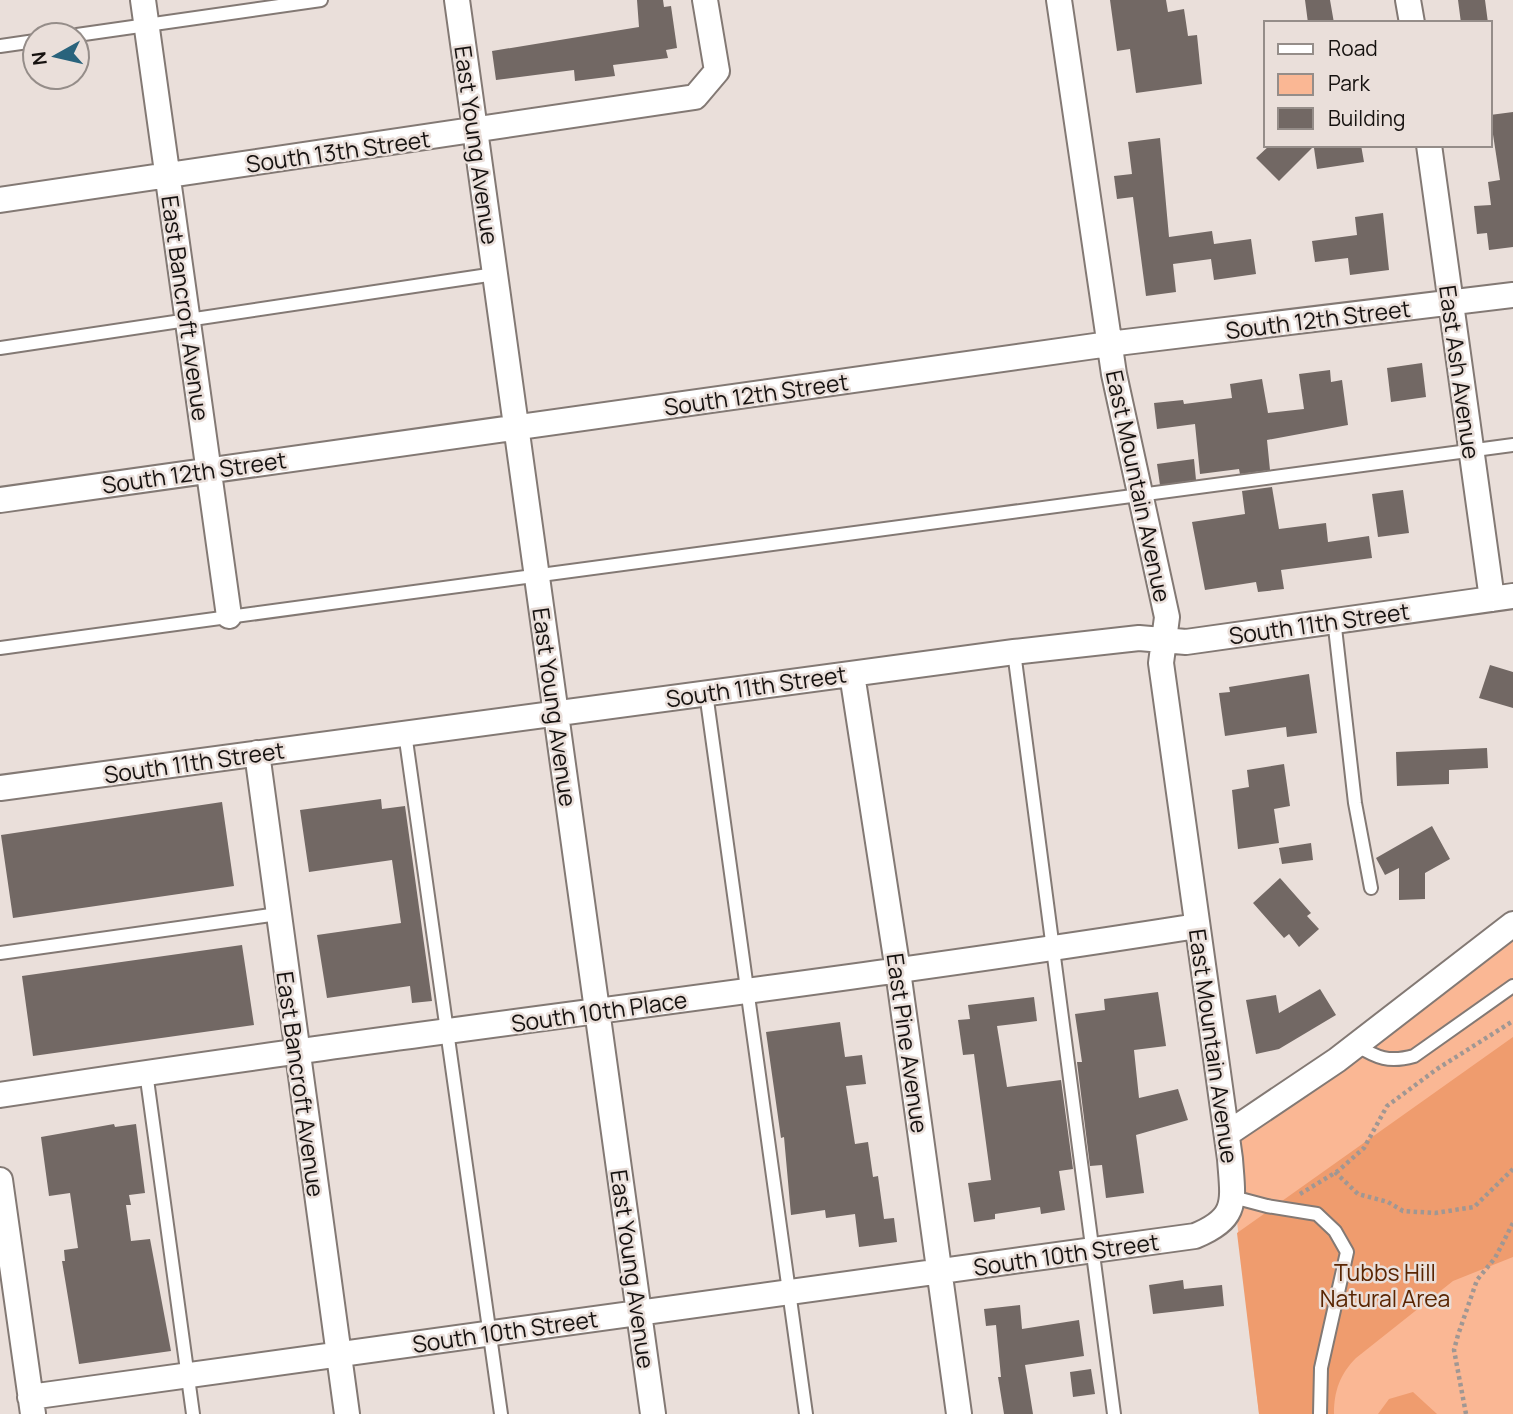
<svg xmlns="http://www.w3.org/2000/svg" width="1513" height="1414" font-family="Manrope,sans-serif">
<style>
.green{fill:#fab794}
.forest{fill:#ef9c6e}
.building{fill:#726864}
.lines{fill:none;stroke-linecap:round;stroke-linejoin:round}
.service-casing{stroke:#837974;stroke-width:16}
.minor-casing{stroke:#837974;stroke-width:28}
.path{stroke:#a09793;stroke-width:4.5;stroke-dasharray:3.5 3.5;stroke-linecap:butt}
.service{stroke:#fff;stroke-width:12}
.minor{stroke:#fff;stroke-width:24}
.labels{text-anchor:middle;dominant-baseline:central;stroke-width:5;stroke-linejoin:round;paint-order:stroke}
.street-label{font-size:23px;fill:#161210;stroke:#eadfda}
.park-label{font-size:23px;fill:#592502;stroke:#eadfda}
</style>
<rect width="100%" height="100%" fill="#eadfda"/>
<path class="green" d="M1513,924v490h-254l-32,-280z"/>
<path class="forest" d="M1513,1037v220l-60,24 -97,77c-16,16 -22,33 -22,56h-75l-22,-181z
M1413,1392l24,22h-59l11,-15z"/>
<path class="building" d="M637,0h26l1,7 7,-1 6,42 -11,2 2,8 -55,7 2,11 -40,5 -1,-11 -78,10 -4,-29 147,-24z
M1110,0h56l2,12 16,-3 4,27 9,-1 5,49 -66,9 -6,-44 -13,2z
M1305,0h25l4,23h-26z
M1458,0h27l3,23h-27z
M1513,112v135l-24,3 -2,-17 -10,1 -3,-28 17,-1 -3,-23 12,-2 -10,-65z
M1160,138l9,99 43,-6 2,13 37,-5 5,35 -42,6 -3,-21 -38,5 3,28 -30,4 -13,-99 -16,2 -3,-23 18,-2 -4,-32z
M1270,145h45l-36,36 -23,-23z
M1333,145h28l3,17 -47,7 -3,-21z
M1383,213l6,57 -39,5 -2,-17 -33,4 -3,-21 45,-6 -2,-18z
M1422,363l4,34 -35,5 -4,-34z
M1330,370l1,12 11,-2 6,45 -81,15 3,30 -30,4 -1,-5 -39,5 -5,-50 -38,5 -3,-26 29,-3 1,4 48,-6 -2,-14 32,-5 6,34 36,-4 -5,-35z
M1194,459l2,21 -36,5 -3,-21z
M1272,487l7,42 47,-6 2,19 41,-6 3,22 -91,12 3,19 -26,3 -2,-10 -51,8 -13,-68 53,-8 -3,-23z
M1403,490l6,43 -31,4 -6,-43z
M1490,665l23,7v36l-34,-10z
M1309,674l8,59 -30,4 -1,-10 -61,9 -6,-43 11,-1 -1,-5z
M1487,748l1,20 -39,2v14l-52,2 -1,-34z
M1284,764l6,42 -16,3 5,34 -41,6 -6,-59 17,-3 -2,-17z
M381,799l1,10 23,-3 27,195 -20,2 -2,-17 -83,12 -10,-63 84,-12 -9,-63 -83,12 -9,-62z
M222,802l12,84 -221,32 -12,-83z
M1432,826l18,33 -25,14v26l-26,1v-32l-14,7 -9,-17z
M1311,843l2,17 -31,4 -3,-16z
M1280,878l31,35 -4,3 12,13 -20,18 -10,-13 -5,4 -31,-35z
M242,945l12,80 -221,31 -11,-80z
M1320,989l16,26 -57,34 -23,5 -10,-54 30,-5 3,18z
M1158,992l8,54 -32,4 5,48 39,-9 10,31 -52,15 8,58 -38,5 -4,-33 -12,1 -13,-104h5l-7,-48 30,-4 -1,-11z
M1034,997l3,24 -40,5 10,61 54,-7 12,89 -14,2 6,39 -24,4 -1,-7 -45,7v5l-21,3 -6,-39 23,-3 -17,-126 -11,1 -5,-35 12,-1 -2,-14z
M840,1022l5,35 17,-2 4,29 -20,2 9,58 13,-2 5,35 5,-1 6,43 10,-1 3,24 -38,5 -4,-33 -29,4 -1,-8 -34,5 -7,-78 -3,1 -15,-106z
M114,1124l1,3 21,-3 9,69 -16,2 2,10h-5l5,36 19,-2 21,112 -92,13 -17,-103h3l-1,-11 14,-2 -8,-55 -21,3 -8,-59z
M1183,1280l1,9 38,-4 2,21 -71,8 -4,-29z
M1020,1305l2,24 57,-9 5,36 -59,9 8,49h-29l-6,-37h3l-5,-52 -10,1 -2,-17z
M1091,1369l4,25 -22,3 -3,-25z"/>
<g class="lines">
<g class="service-casing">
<path id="service" d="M77,35l244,-35
M0,46l35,-5
M0,348l495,-74
M1334,619l21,184 16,85
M0,648c504,-70 1009,-132 1513,-203
M1014,652l100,762
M706,693l100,721
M405,733l96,681
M0,953l278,-39
M1356,1045c21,13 33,18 58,11l99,-70
M146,1072l47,342
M1233,1197l34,9 50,8 18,17 12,21 -26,116 -1,46"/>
</g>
<g class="minor-casing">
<path id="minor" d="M143,0l86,616
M457,0l196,1414
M1408,0l4,23
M1429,145l63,454
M0,200l695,-103 22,-26 -12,-71
M0,500l1109,-156 404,-49
M852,674l46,297 61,443
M257,753l90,661
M0,788l1014,-136 125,-14 47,4 327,-46
M0,1095c398,-62 799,-106 1197,-169
M1227,1134l110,-74 176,-136
M0,1180l33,234
M30,1397l1165,-161c44,-18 38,-35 35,-77l-69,-496 6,-46 -53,-243 -55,-374"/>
</g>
<path class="path" d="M1335,1172l23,22 30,8 15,9 32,2 39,-6 39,-38
M1300,1194l38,-23 26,-23 23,-42 50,-37 76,-48
M1466,1414l-12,-64 4,-15 19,-55 18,-22 18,-35"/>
<use href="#service" class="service"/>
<use href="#minor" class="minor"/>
</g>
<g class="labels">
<g class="street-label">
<text transform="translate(477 145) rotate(82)">East Young Avenue</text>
<text transform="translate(338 151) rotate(-8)">South 13th Street</text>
<text transform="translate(186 308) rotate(82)">East Bancroft Avenue</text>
<text transform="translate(1318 319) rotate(-7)">South 12th Street</text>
<text transform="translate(1460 372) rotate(82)">East Ash Avenue</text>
<text transform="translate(756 394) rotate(-8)">South 12th Street</text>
<text transform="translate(194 472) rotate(-8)">South 12th Street</text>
<text transform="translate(1139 486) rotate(78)">East Mountain Avenue</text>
<text transform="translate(1319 623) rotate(-8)">South 11th Street</text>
<text transform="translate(756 686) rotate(-8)">South 11th Street</text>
<text transform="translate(555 707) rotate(82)">East Young Avenue</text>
<text transform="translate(194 762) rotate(-8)">South 11th Street</text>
<text transform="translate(599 1011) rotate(-8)">South 10th Place</text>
<text transform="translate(908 1043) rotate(82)">East Pine Avenue</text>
<text transform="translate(1214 1046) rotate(82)">East Mountain Avenue</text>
<text transform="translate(301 1084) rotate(82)">East Bancroft Avenue</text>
<text transform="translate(1066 1254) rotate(-8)">South 10th Street</text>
<text transform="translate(633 1269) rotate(82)">East Young Avenue</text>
<text transform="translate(505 1331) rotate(-8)">South 10th Street</text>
</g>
<g class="park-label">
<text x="1385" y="1272">Tubbs Hill<tspan x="1385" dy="26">Natural Area</tspan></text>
</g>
</g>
<rect x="1264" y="21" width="228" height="126" fill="#eadfda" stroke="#958d89" stroke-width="2"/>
<rect x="1278" y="44" width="35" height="10" fill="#ffffff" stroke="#958d89" stroke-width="2"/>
<text x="1328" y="56" font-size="21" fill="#161210">Road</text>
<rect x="1278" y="74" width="35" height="21" fill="#fab794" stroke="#958d89" stroke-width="2"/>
<text x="1328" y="91" font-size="21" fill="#161210">Park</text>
<rect x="1278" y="108" width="35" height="21" fill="#726864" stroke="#958d89" stroke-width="2"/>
<text x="1328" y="126" font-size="21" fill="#161210">Building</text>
<g transform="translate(56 56) rotate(262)"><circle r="33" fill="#eadfda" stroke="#958d89" stroke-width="2"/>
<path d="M0-5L12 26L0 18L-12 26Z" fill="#29637c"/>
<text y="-10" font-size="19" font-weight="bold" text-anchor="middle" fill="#161210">N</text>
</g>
</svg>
